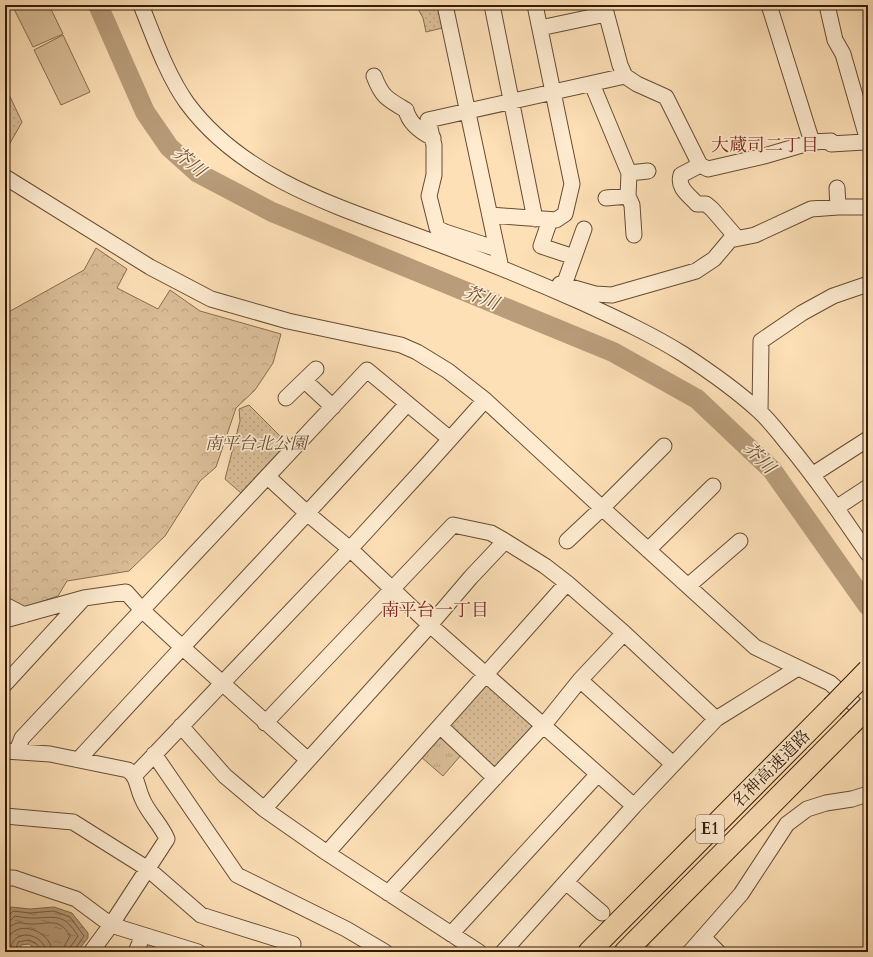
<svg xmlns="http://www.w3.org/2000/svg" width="873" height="957" font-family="Cardo,'Noto Serif JP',serif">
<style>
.grass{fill:url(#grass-tufts);stroke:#876d50}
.forest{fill:url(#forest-crowns);stroke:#876d50}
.park{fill:url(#park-dots);stroke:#876d50}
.pitch{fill:#dbbf99;stroke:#876d50}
.water{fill:url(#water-ripples);stroke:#83694d}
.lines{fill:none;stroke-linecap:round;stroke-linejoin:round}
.shore{stroke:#765c41;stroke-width:1}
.river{stroke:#b99d7b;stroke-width:20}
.minor-tunnel{stroke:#d5b994;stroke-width:15;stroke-dasharray:15 8;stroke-linecap:butt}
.minor-casing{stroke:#664c33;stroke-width:17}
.highway-casing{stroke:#331b07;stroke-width:23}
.minor{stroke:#feebd0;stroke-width:15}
.highway{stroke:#fee0b7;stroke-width:21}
.highway-bridge-casing{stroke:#331b07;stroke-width:23;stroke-linecap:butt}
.highway-bridge{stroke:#fee0b7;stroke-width:21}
.labels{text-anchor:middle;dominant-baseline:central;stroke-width:3.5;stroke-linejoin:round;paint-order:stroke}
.shield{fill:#feebd0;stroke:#705943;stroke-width:1}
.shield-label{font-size:16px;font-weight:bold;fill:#331b07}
.park-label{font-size:17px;font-style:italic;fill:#654c33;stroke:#feebd0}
.street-label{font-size:17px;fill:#331b07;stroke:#feebd0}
.neighbourhood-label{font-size:18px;fill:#7a1f14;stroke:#feebd0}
.water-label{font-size:18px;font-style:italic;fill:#694f35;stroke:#feebd0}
</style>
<defs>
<pattern id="grass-tufts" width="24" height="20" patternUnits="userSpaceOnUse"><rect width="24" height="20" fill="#dbbf99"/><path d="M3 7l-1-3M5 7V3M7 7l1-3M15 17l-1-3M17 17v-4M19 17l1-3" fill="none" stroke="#bca482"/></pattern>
<pattern id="forest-crowns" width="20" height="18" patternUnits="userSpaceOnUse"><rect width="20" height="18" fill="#dbbf99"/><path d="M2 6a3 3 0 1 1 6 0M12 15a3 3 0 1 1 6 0" fill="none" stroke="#bca482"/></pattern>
<pattern id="park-dots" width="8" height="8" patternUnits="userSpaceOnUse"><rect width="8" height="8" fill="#dbbf99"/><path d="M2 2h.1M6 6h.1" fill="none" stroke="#bca482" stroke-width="1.8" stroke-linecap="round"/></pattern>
<pattern id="water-ripples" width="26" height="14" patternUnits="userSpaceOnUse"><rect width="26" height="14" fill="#b99d7b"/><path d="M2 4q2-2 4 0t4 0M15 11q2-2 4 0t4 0" fill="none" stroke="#977f63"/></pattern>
</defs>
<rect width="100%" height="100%" fill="#fee0b7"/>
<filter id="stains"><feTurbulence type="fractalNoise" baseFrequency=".005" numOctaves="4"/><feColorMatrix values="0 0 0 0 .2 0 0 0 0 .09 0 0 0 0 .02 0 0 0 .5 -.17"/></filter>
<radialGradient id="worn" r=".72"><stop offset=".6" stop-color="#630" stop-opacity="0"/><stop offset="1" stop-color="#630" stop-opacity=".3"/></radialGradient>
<path class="grass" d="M437,735l24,20 -18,21 -23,-20z"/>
<path class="forest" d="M96,248l31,21 -10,19 41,21 12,-19 30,21 81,23 -8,29 -18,27 -19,18 -20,59 -16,14 -35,55 -36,35 -62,10 -9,15 -33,11 -20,-6v-287l79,-44z"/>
<path class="park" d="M416,5h25l5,22 -20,5 -3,-14z
M5,86l17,36 -13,23 -4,1z
M249,405l38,38 -46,50 -16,-14 15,-58 -1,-12z
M484,682l47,39 1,7 -36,38h-6l-41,-42z"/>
<path class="pitch" d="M12,5h37l14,29 -30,13z
M63,35l27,57 -29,13 -27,-55z"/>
<path class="water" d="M11,907l19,2 24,-2 18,6 16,20v5l-11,14h-38l-10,-8 -8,1 -2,7h-14v-38z"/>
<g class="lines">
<path class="shore" d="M5,916l4,-1 4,-4 17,2 24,-2 16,6 14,19 -9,13v3
M5,921l6,-1 4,-4c6,1 11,2 16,2 25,0 32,-6 47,18l-7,10 -1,6
M5,927c5,0 7,-2 12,-4 3,-1 8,1 12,1 18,1 30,-8 41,12l-5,9 -1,7
M5,946c1,-4 2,-9 6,-12 13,-14 41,0 41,18
M10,952c2,-27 35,-18 36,0
M15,952l3,-10 11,-2c5,2 12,6 12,12"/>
<path class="river" d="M98,5l47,107 24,35 29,26 74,39 341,140 84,47 75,71 96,136"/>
<path class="minor-tunnel" d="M609,919l38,33"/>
<g class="minor-casing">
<path id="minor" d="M141,5c13,32 26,70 46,98 59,80 162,107 249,140 49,18 98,38 145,59 35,16 70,32 102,52 26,17 53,36 76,57 10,9 19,21 28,32 29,35 55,73 81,111
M445,5l56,263
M492,5l43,214
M604,5l16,60 5,11 12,8 29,13 34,68 8,4 56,-13 48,-14 19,-1v3l33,-2 4,1
M769,5l43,137
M827,5l8,35 8,14 25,87
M540,28l66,-14
M374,76c8,21 13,23 32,34 3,13 15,22 27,28
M592,84l37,89 -1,23 4,9 2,30
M700,165l-19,10c-4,13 8,20 16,29h9l6,5 25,29
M629,173l19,-2
M5,177l145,90 61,32 77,22 113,24 16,7 31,19 37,29 117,108 153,139 75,36 38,33
M837,188l1,19
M606,198l22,-2
M490,215l66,5 9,-6 7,-30 -37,-179
M550,220l-9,26 33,11
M445,232l52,17
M441,244l4,-12 -8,-4 -8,-32 5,-21v-30l-6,-25 197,-44
M560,284l35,10 17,1 84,-24 18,-12 16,-19 25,-5 56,-26 27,-2h30
M564,285l20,-56
M305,381l28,26
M286,398l30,-29
M760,412l1,-71 41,-28 31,-17 35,-12
M812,475l56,-36
M268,477l40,37 42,35 80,76 204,181
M836,508l32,-21
M567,541l35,-33 62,-62
M648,550l65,-64
M688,586l52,-45
M5,605l19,10
M5,620l79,-22 42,-6 17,19 39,36 126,113
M580,680l93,84
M5,684l79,-86
M265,723l188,-198 38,8 14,8
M181,726l44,50 39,33 63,44 152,99
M440,726l55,52
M5,751l45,3 78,16c10,7 9,18 14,28 5,14 19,26 25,41l-56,86 -20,27
M17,751l5,-13 345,-368 83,69
M154,754l83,121 109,54 39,23
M79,759c109,-119 220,-235 328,-355
M134,776l216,-227 76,-83 59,-66
M264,809l166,-184 41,-48 34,-36 40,25 22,17 57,50 92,86
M5,816l68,6 75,47 53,46 92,29 -1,8
M327,853l240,-270
M5,878h9l62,21 35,26 87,27
M566,882l36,31
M388,893l155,-167 37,-46 44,-47
M451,934l147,-160
M703,937l15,15
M136,952l7,-17
M503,952l131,-146 82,-87 82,-51
M690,952l51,-58 46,-70 20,-15 19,-6 26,-4 16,-5"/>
</g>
<g class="highway-casing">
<path id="highway" d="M589,952l243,-245
M625,952l225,-227"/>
</g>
<use href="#minor" class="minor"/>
<use href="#highway" class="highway"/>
<g class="highway-bridge-casing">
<path id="highway-bridge" d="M832,707l36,-37
M850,725l18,-18"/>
</g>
<use href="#highway-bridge" class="highway-bridge"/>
</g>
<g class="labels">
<rect class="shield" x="696" y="815" width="28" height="28" rx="3"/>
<g class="shield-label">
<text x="710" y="829">E1</text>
</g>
<g class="park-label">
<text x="256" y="443">南平台北公園</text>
</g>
<g class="street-label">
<text transform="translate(771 769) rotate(-45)">名神高速道路</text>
</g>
<g class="neighbourhood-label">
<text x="765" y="145">大蔵司二丁目</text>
<text x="435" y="610">南平台一丁目</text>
</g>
<g class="water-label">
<text transform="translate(189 162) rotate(39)">芥川</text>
<text transform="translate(481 298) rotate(22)">芥川</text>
<text transform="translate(759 458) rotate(45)">芥川</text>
</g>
</g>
<rect width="873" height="957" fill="none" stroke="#fee0b7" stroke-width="20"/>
<rect x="6" y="6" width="861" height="945" fill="none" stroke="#331b07" stroke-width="2"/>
<rect x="10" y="10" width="853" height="937" fill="none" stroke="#331b07"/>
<rect width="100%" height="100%" filter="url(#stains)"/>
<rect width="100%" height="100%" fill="url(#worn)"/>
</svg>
